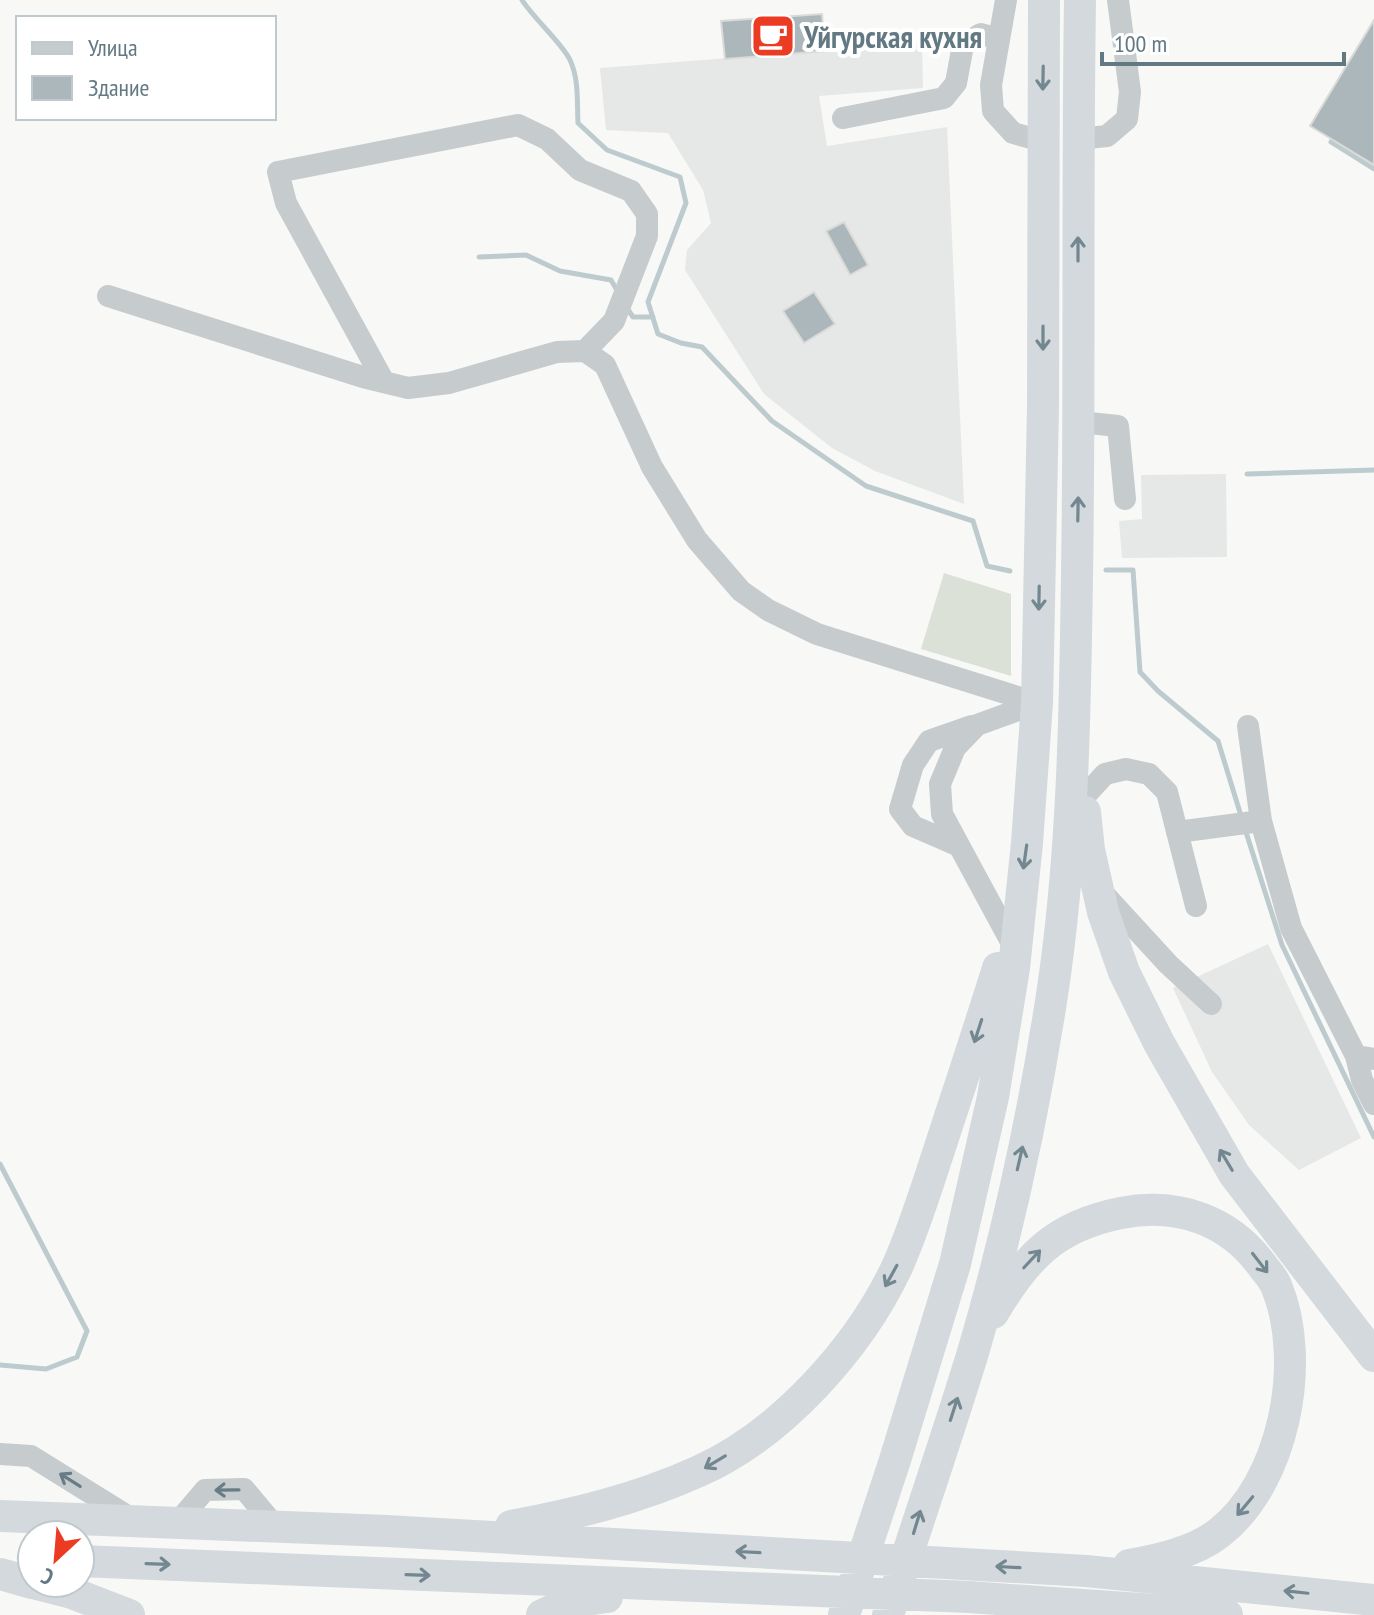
<svg xmlns="http://www.w3.org/2000/svg" width="1374" height="1615" font-family="'PT Sans Narrow',sans-serif">
<style>
.built{fill:#e6e8e7}
.green{fill:#dbe1d6}
.lines{fill:none;stroke-linecap:round;stroke-linejoin:round}
.stream{stroke:#bdcbce;stroke-width:5}
.building{fill:#acb7bb;stroke:#dadad8;stroke-width:2}
.minor{stroke:#c6cbcd;stroke-width:22}
.highway{stroke:#d3d9dc;stroke-width:32}
.oneway{stroke:#738790}
.oneway2{stroke:#677c86}
.labels{text-anchor:middle;dominant-baseline:central;stroke-width:8;stroke-linejoin:round;paint-order:stroke}
.poi-label{font-size:30px;font-weight:bold;fill:#627882;stroke:#fff;text-anchor:start}
</style>
<rect width="100%" height="100%" fill="#f8f8f6"/>
<path class="built" d="M922,43l1,45 -104,8 8,50 120,-19 17,377 -89,-33 -43,-23 -68,-54 -79,-124 2,-20 24,-27 -8,-33 -35,-57 -62,-3 -6,-62z
M1226,474l1,83 -105,1 -3,-37 23,-2 -1,-44z
M1268,944l93,194 -62,32 -50,-45 -37,-53 -39,-84z"/>
<path class="green" d="M944,573l67,21v82l-90,-27z"/>
<g class="lines">
<path class="stream" d="M522,0c12,19 40,43 48,60 9,19 7,42 8,63l29,27 73,27 6,26 -38,99 10,32 23,9 21,4 70,74 94,65 107,35 14,45 23,5
M1331,142l43,27
M479,257l47,-2 34,16 51,9 7,12
M627,308l6,9h20
M1247,474l127,-4
M1106,570h27l7,102 18,19 60,50 24,78
M1245,829l37,116 92,192
M0,1164l87,167 -10,26 -31,12 -46,-4"/>
</g>
<path class="building" d="M822,14l3,37 -100,8 -4,-38z
M1374,20v145l-64,-39z
M844,222l24,43 -18,10 -24,-44z
M814,292l21,32 -31,19 -21,-32z"/>
<g class="lines">
<path class="minor" d="M1006,0l-15,85 2,26 20,22 29,8
M843,118l101,-20 12,-15 7,-38 18,-11 18,5
M1078,139l29,-3 20,-17 3,-27 -12,-92
M108,296l255,81 45,11 41,-5 108,-31 28,-1 20,14 47,102 45,73 44,51 27,19 49,24 220,69
M384,382l-98,-179 -8,-31 240,-47 29,14 33,31 51,21 16,23v22l-33,85 -29,30
M1079,422l39,4 7,73
M1248,726l13,95
M1083,798l22,-24 21,-5 23,5 18,18 29,114
M1177,832l84,-11 30,107 65,128 18,3
M959,846l-46,-20 -13,-17 13,-44 16,-24 43,-15
M1101,891l67,73 43,40
M1015,949l-73,-135 -2,-30 15,-36 22,-23 60,-22
M1356,1056l6,24 12,24
M0,1454l31,2 103,64
M177,1523l28,-33 39,-1 31,37"/>
<path class="highway" d="M1085,812l4,38 14,62 21,60 35,71 75,131 140,182
M993,1313c33,-56 62,-87 128,-100 57,-11 109,7 143,55 5,6 11,13 13,20 30,74 7,195 -58,245 -24,19 -60,27 -90,32
M0,1516l387,15 699,40 288,29
M511,1526c64,-12 126,-27 186,-54 83,-36 162,-124 200,-205 18,-40 31,-84 45,-126 19,-58 38,-115 56,-173
M80,1561l889,36 258,18
M0,1574l32,9
M33,1583l39,10 57,22
M542,1615l29,-13 36,-5
M844,1615l51,-155 60,-196 38,-167 21,-129 13,-125 10,-140 6,-297 1,-406
M888,1615c28,-89 59,-177 86,-266 33,-113 60,-237 78,-354 21,-139 23,-279 25,-419 3,-192 0,-384 3,-576"/>
</g>
<defs><path id="oneway-shaft" d="M-6 0H5M1.5-3L5.5 0L1.5 3" fill="none" stroke-width="1.6" stroke-linecap="round" stroke-linejoin="round" transform="scale(2)"/></defs>
<g class="oneway">
<use href="#oneway-shaft" transform="translate(1043 78) rotate(91)"/>
<use href="#oneway-shaft" transform="translate(1078 249) rotate(-90)"/>
<use href="#oneway-shaft" transform="translate(1043 338) rotate(90)"/>
<use href="#oneway-shaft" transform="translate(1078 509) rotate(-89)"/>
<use href="#oneway-shaft" transform="translate(1039 598) rotate(91)"/>
<use href="#oneway-shaft" transform="translate(1025 857) rotate(98)"/>
<use href="#oneway-shaft" transform="translate(978 1031) rotate(108)"/>
<use href="#oneway-shaft" transform="translate(1020 1158) rotate(-77)"/>
<use href="#oneway-shaft" transform="translate(1226 1160) rotate(-121)"/>
<use href="#oneway-shaft" transform="translate(1032 1259) rotate(-47)"/>
<use href="#oneway-shaft" transform="translate(1260 1263) rotate(52)"/>
<use href="#oneway-shaft" transform="translate(891 1276) rotate(119)"/>
<use href="#oneway-shaft" transform="translate(954 1409) rotate(-72)"/>
<use href="#oneway-shaft" transform="translate(715 1462) rotate(149)"/>
<use href="#oneway-shaft" transform="translate(1245 1506) rotate(130)"/>
<use href="#oneway-shaft" transform="translate(917 1522) rotate(-73)"/>
<use href="#oneway-shaft" transform="translate(748 1552) rotate(-177)"/>
<use href="#oneway-shaft" transform="translate(158 1564) rotate(2)"/>
<use href="#oneway-shaft" transform="translate(1008 1567) rotate(-177)"/>
<use href="#oneway-shaft" transform="translate(418 1575) rotate(2)"/>
<use href="#oneway-shaft" transform="translate(1296 1592) rotate(-174)"/>
</g>
<g class="oneway2">
<use href="#oneway-shaft" transform="translate(70 1480) rotate(-148)"/>
<use href="#oneway-shaft" transform="translate(227 1490) rotate(179)"/>
</g>
<defs>
<g id="cafe-square" transform="scale(2.3)"><rect x="-9" y="-9" width="18" height="18" rx="4" fill="#eb3b23" stroke="#fff"/><path d="M-5.5-4.5H6V0H3Q3 3.5 0 3.5H-2.5Q-5.5 3.5-5.5 0ZM3-3.2v2h1.7v-2ZM-6 4.5H4V6H-6Z" fill="#fff"/></g>
</defs>
<g fill-rule="evenodd">
<use href="#cafe-square" x="773" y="36"/>
</g>
<g class="labels">
<g class="poi-label">
<text x="804" y="36">Уйгурская кухня</text>
</g>
</g>
<rect x="16" y="16" width="260" height="104" fill="#ffffff" stroke="#c0c9cd" stroke-width="2"/>
<rect x="32" y="42" width="40" height="12" fill="#c6cbcd" stroke="#c0c9cd" stroke-width="2"/>
<text x="88" y="56" font-size="24" fill="#627882">Улица</text>
<rect x="32" y="76" width="40" height="24" fill="#acb7bb" stroke="#c0c9cd" stroke-width="2"/>
<text x="88" y="96" font-size="24" fill="#627882">Здание</text>
<g transform="translate(56 1559) rotate(206)"><circle r="38" fill="#ffffff" stroke="#c0c9cd" stroke-width="2"/>
<path d="M0-6L14 30L0 20L-14 30Z" fill="#eb3b23"/>
<text y="-12" font-size="22" font-weight="bold" text-anchor="middle" fill="#627882">С</text>
</g>
<path d="M1102 52v12h242v-12" fill="none" stroke="#627882" stroke-width="4"/>
<text x="1114" y="52" font-size="24" fill="#627882" stroke="#ffffff" stroke-width="6" paint-order="stroke">100 m</text>
</svg>
